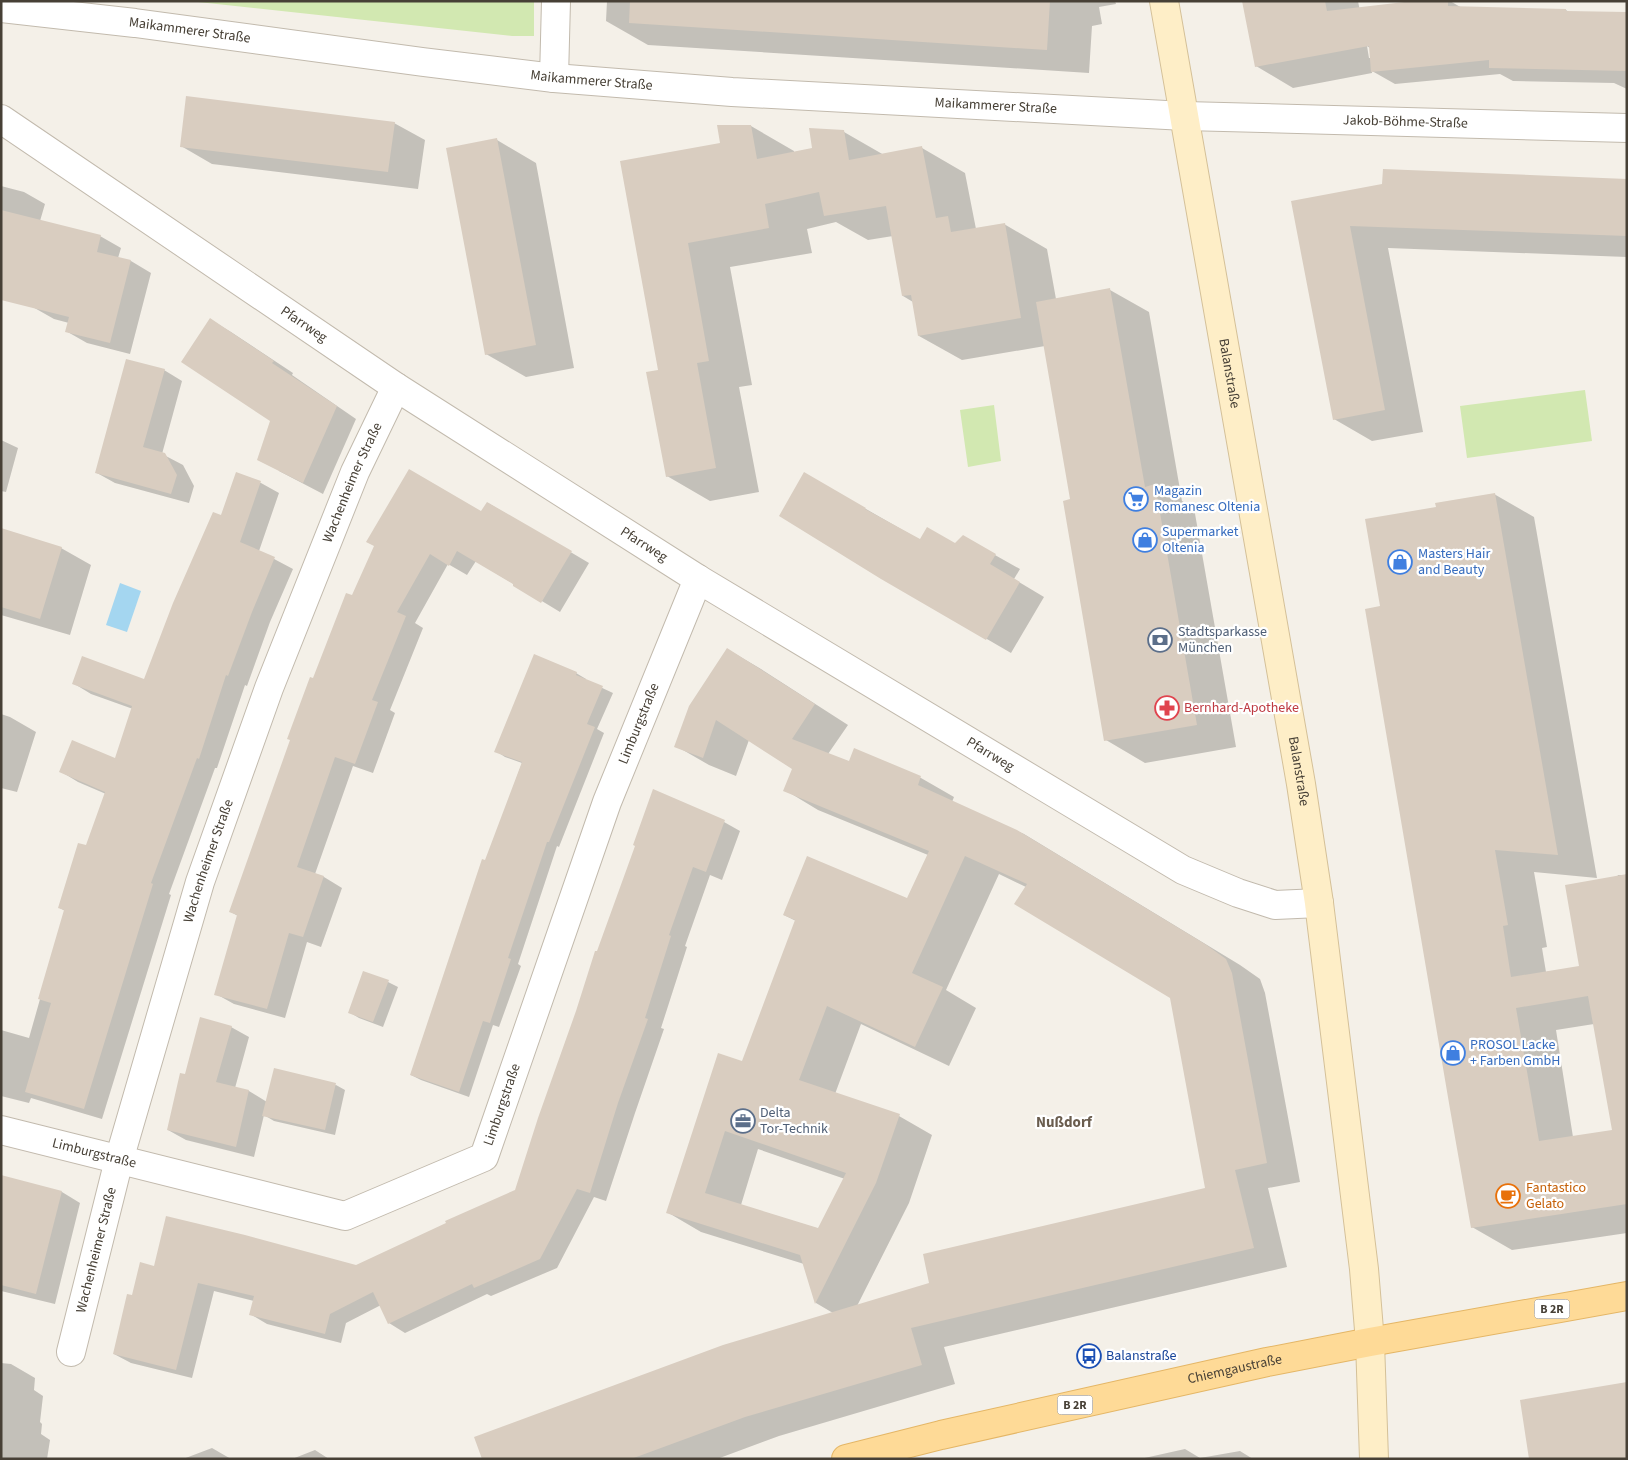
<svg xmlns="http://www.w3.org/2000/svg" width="1628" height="1460" font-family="'Source Sans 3',sans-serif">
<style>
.green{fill:#d2e8b1}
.water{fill:#a4d6f0}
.shadow{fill:#0003;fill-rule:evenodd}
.building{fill:#d9cdc0;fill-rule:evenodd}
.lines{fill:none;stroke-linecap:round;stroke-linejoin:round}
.street-casing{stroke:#c2baad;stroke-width:30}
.secondary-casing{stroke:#d4c098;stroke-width:30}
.primary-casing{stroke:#e4b666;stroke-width:30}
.street{stroke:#fff;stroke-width:28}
.secondary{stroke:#feeec7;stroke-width:28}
.primary{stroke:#feda97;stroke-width:28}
.labels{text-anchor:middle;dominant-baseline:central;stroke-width:4.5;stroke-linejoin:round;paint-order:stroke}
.shield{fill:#fff;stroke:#7e7972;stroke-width:1}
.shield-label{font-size:12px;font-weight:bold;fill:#474036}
.street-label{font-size:14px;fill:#474036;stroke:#fff}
.shop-label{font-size:14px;fill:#366cbe;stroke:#fff;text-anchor:start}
.service-label{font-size:14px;fill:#4e5e75;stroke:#fff;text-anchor:start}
.health-label{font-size:14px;fill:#be3a42;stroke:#fff;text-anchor:start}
.food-label{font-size:14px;fill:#c56008;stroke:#fff;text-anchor:start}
.transit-label{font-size:14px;fill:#164399;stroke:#fff;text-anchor:start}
.neighbourhood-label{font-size:15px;font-weight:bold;fill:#6a5d4e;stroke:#fff}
</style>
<rect width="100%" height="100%" fill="#f4f0e8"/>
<path class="green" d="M189,1h345v35h-22z
M1585,390l7,51 -125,17 -7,-52z
M994,405l7,56 -33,6 -8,-57z"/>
<path class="water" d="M120,583l21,8 -14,41 -21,-7z"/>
<path class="shadow" d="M607,1h508l1,3 -17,3 3,17 -10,2 -3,47 -441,-28 -42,-24z
M1244,1h114l4,21 67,-21h21l12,7 104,2 4,3h57v76l-13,-6 -101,-2 -13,-7 -105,10 -23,-13v2l-79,15 -37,-22zM1367,46l3,2 1,10h-2z
M394,123l31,17 -7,49 -206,-25 -31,-18z
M751,126l43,25v2l20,-4 30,-17 40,23 38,-7 43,25 11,56 28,-5 43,25 9,50 54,-9 39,22 33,189 12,7 42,239 -91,16 -39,-23 -34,-240 -27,-154 -83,14 -43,-24 -6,-34 -10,-6 -10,-60 -25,4 -32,-18 -29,7 5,24 -82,14 22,118 -13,2 20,105 -49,9 -43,-25 -7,-105 -39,-209 100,-18z
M497,140l39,23 38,205 -48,9 -40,-23z
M1627,180v77l-239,-9 35,184 -51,9 -38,-22 -42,-217z
M1,186l23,6 21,12 -5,17 60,15 21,12 -3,10 13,3 20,12 -21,81 -43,-11 -21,-12 3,-8 -15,-4 -53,-30z
M211,320l20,12 62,41 -1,2 64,44 -33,75 -44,-23 -8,-51z
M164,370l18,11 -20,73 21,11 11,21 -5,17 -74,-20 -18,-10z
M1,440l17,8 -12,44 -5,-1z
M237,473l24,10 18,10 -20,58 34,18 -23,53 -23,64 -2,-1 -28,83h-2l-46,126 2,1 -69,224 -71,-21 -2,5 -28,-7v-66l28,8 36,-127 -5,-3 27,-61 19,-53 -28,-12 -18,-11 56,-11 17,-51 -42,-15 -18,-11 72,-3 76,-163z
M805,474l115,66 36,5 7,-8 57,32 -6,10 30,18 -33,56 -129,-75z
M1494,494l40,23 63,361 -63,-6 13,75 -5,1 4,24 34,-5 38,-92h9v358l-115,17 -40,-23 -91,-620 57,-99zM1594,1024l19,107 -40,6 -17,-107z
M488,503l101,60 -29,49 -84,-51 -9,14 -19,-11 -33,59 8,5 -33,82 5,3 -22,60 -20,-7 -38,108 9,3 18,11 -21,59 -14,-5 -22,76 -51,-14 -18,-10 22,-78 -7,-4 82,-232 39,-84 130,-83z
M1,530l60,18 30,17 -21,70 -69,-20z
M727,649l34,20 87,56 -20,29 22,8 5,-12 66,28 33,19 -2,5 72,32 216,131 20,14 5,14 35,189 -32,6 19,79 -343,80 11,37 -176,52 -62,23h-234l350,-146 -17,-10 -12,-39 -103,-32 -34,-20 76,-150 53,-141 -12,-6 124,-15 20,-45 -110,-45 -33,-20 8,-21 -44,-29 -13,36 -27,-11 -33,-19zM999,874l27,13 145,110 36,192 -276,95 -74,22 52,-103 23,-68 -33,-19 -64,-22 26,-70 88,42 27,-58 -30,-18zM758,1149l87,30 -26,50 -78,-24z
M576,673l10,6 -1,1 28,13 -16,36 7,4 -45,114 -2,-1 -39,118 3,2 -22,61 -6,-2 -24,72 -48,-17 -10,-5 75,-213 36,-99 -17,-6 -9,-6z
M1,714l9,3 26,15 -19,60 -16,-4z
M724,822l16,9 -18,49 -12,-5 -25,71 2,1 -26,81 3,1 -29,84 -29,88 -12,-4 -37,71 -66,28 -4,-2 -82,39 -16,-10 -8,-18 -35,18 -5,20 -74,-19 -17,-10 4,-13 -40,-10 -22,87 -61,-15 -17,-9 19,-57 22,-30 202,-1 159,-75 61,-180z
M364,973l24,9 10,5 -15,40 -24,-9 -10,-6z
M231,1027l18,10 -14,51 14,3 18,11 69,-17 9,5 -10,45 -61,-14 -10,-6 -10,42 -68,-17 -18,-10 18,-54z
M1,1176l61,16 18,11 -25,101 -54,-13z
M1,1363l10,1 24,14 -1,12 9,6 -3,26 2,2 -1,10 9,6 -3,19h-46z
M212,1448l19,11h-48z
M1185,1449l15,9 40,-7 13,8h-113z
M315,1450l14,9h-37z"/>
<path class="building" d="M630,1h420l-3,49 -418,-27z
M1242,1h83l2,10 86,-10h35v5l118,3v2l61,1v59l-138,-3v-8l-118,12 -2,-26 -114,21z
M186,96l209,26 -7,50 -208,-25z
M717,125h34l6,34 55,-11 -3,-20 35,2 5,30 73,-14 14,72 12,-2 3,16 54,-9 16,95 -103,18 -7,-41 -9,1 -16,-90 -62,10 -5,-24 -54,12 4,24 -81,15 21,118 -12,2 19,105 -50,9 -20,-105 12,-2 -38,-209 100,-18z
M497,138l39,207 -51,10 -39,-207z
M1383,169l244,10v57l-277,-10 35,184 -52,10 -42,-219 91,-17z
M1,210l100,25 -4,17 34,8 -21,83 -45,-11 4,-15 -68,-17z
M1110,288l35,199 10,-3 42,241 -93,16 -41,-240 7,-2 -34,-197z
M210,318l64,43 -2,2 65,43 -34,77 -46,-23 13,-39 -89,-59z
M126,359l39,10 -22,78 22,6 12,22 -6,19 -76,-21z
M409,469l72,42 6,-9 85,49 -31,52 -28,-17v-2l-56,-33 -8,15 -19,-12 -33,58 9,4 -34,84 6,2 -23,62 -20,-7 -38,110 27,9 -21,61 -14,-4 -22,76 -53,-14 23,-80 -8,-3 61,-172 -3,-1 23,-62 3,1 33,-85 6,2 22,-49 -8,-4z
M236,472l25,9 -21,61 35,15 -23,55 -24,64 -2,-1 -27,84 -2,-1 -46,125 2,1 -69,225 -59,-17 26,-89 -13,-4 26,-89 -6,-2 20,-65 8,2 19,-53 -46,-20 13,-32 43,18 17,-52 -60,-22 10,-28 62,23 29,-76 40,-91 8,3z
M804,472l62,36 -1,1 55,30 7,-12 28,16 8,-8 33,19 -6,10 30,18 -34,58 -105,-61 -102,-63z
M1495,493l63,362 -63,-5 13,75 -5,1 8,51 68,-11 -14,-81 62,-11v330l-156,24 -21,-119 -85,-500 15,-3 -15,-87 71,-12 -1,-4zM1588,996l24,134 -73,11 -23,-133z
M1,528l61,19 -22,72 -39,-12z
M727,648l88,56 -23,35 57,22 5,-13 67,28 -3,9 99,45 188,114 21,15 6,14 35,190 -32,7 19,78 -343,80 11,37 -177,52 -114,42h-149l-8,-22 249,-92 206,-62 -6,-29 282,-66 -35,-190 -156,-94 13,-20 -62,-28 -53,117 31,14 -28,60 -88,-41 -28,74 101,34 -24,69 -61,121 -15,-49 -134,-42 52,-160 24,8 53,-141 -12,-5 24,-59 100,42 22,-47 -146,-60 9,-22 -76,-49 -13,38 -29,-11 15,-41zM725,1131l121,42 -28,55 -113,-35z
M534,654l43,18 -1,3 27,11 -16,38 8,3 -46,115h-2l-39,116 3,1 -21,64 -7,-2 -24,71 -49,-17 72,-216 3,1 37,-98 -28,-10z
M653,789l72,31 -19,52 -13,-5 -24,68 2,1 -26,82 3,1 -30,84 -28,90 -13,-4 -37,70 -66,29 -2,-4 -84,40 -15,-32 -43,22 -5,20 -76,-19 5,-19 -56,-13 -22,87 -63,-16 14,-60 5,1 8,-33 14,4 12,-50 79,19 111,30 90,-42 -1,-2 70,-31 23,-72 38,-107 19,-60h2l38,-105 -2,-1z
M363,971l26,9 -16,42 -25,-9z
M200,1017l32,9 -16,56 33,8 -13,57 -69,-17 13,-57 5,1z
M274,1068l62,15 -11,47 -63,-14z
M1,1175l61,16 -26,103 -35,-9z
M1627,1382v77h-98l-9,-59z"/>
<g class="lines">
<g class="street-casing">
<g id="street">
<path id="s1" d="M1,8l134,15 288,39 131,16 178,14 453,24 442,12"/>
<path d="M554,78l2,-77"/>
<path id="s2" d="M1,119l395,268 302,192 485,291 55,23 37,12 44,-2"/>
<path id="s3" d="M1,1130l344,86 139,-59 123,-355 91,-223"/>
<path id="s4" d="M71,1352l48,-192 81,-278 69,-194 86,-216 41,-85"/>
</g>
</g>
<g class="secondary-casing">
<g id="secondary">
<path id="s5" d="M1164,1l137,783 18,119 45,366 6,73 4,117"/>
</g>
</g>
<g class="primary-casing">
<g id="primary">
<path id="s6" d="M846,1459l95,-24 326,-73 103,-20 257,-46"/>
</g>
</g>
<use href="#street" class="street"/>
<use href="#secondary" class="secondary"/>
<use href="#primary" class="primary"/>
</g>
<defs>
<g id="supermarket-ring" transform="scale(1.25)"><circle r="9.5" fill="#fff" stroke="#3f7fe0" stroke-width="1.5"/><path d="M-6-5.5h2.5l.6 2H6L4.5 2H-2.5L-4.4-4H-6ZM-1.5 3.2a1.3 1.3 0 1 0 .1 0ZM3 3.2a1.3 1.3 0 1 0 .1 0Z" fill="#3f7fe0"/></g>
<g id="shop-ring" transform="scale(1.25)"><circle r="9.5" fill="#fff" stroke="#3f7fe0" stroke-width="1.5"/><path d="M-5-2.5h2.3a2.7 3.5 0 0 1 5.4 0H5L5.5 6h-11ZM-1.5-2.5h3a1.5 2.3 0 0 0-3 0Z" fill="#3f7fe0"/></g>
<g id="bank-ring" transform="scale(1.25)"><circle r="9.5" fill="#fff" stroke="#5c6f8a" stroke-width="1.5"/><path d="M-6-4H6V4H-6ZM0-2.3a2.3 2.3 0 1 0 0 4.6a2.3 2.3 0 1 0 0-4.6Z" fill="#5c6f8a"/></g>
<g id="pharmacy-ring" transform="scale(1.25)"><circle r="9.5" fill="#fff" stroke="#e0444e" stroke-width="1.5"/><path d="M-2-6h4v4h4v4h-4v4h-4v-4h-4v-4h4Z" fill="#e0444e"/></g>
<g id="office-ring" transform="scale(1.25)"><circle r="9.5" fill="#fff" stroke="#5c6f8a" stroke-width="1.5"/><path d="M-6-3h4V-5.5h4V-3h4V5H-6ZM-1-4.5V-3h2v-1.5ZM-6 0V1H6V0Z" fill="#5c6f8a"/></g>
<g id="cafe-ring" transform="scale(1.25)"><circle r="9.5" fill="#fff" stroke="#e8710a" stroke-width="1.5"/><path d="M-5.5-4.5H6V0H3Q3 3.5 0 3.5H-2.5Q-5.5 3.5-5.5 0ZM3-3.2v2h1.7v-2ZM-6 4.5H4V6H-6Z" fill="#e8710a"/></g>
<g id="bus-ring" transform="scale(1.25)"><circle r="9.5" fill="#fff" stroke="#1a4fb4" stroke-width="1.5"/><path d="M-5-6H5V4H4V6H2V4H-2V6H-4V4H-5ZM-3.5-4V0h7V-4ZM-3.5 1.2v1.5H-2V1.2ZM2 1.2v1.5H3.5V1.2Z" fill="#1a4fb4"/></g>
</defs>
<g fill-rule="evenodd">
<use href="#supermarket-ring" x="1136" y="499"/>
<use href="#shop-ring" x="1145" y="540"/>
<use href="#shop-ring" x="1400" y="562"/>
<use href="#bank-ring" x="1160" y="640"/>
<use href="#pharmacy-ring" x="1167" y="708"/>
<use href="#shop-ring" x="1453" y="1053"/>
<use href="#office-ring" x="743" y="1121"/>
<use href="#cafe-ring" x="1508" y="1196"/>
<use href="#bus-ring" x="1089" y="1356"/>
</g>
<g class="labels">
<g class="shield">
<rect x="1534.5" y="1299.5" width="35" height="19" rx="4"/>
<rect x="1057.5" y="1395.5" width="35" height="19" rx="4"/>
</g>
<g class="shield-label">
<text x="1552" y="1309">B 2R</text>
<text x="1075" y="1405">B 2R</text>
</g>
<g class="street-label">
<text stroke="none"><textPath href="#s1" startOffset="190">Maikammerer Straße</textPath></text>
<text stroke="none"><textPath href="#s1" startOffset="595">Maikammerer Straße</textPath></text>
<text stroke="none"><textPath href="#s1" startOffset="1000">Maikammerer Straße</textPath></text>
<text stroke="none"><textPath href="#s1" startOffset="1410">Jakob-Böhme-Straße</textPath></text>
<text stroke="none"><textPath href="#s2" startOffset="366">Pfarrweg</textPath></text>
<text stroke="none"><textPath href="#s5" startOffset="378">Balanstraße</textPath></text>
<text stroke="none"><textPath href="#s4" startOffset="915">Wachenheimer Straße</textPath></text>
<text stroke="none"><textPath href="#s2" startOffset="771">Pfarrweg</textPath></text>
<text stroke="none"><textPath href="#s3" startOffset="966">Limburgstraße</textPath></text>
<text stroke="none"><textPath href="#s2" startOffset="1176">Pfarrweg</textPath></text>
<text stroke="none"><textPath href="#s5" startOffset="782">Balanstraße</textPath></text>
<text stroke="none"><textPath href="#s4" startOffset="510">Wachenheimer Straße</textPath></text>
<text stroke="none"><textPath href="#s3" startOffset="561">Limburgstraße</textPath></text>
<text stroke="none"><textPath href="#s3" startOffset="96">Limburgstraße</textPath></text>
<text stroke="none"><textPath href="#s4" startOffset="105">Wachenheimer Straße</textPath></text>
<text stroke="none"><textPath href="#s6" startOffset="399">Chiemgaustraße</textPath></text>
</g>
<g class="shop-label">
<text x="1154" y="491">Magazin<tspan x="1154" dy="16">Romanesc Oltenia</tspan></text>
<text x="1162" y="532">Supermarket<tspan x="1162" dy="16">Oltenia</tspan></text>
<text x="1418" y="554">Masters Hair<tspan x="1418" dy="16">and Beauty</tspan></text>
<text x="1470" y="1045">PROSOL Lacke<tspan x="1470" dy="16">+ Farben GmbH</tspan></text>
</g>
<g class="service-label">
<text x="1178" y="632">Stadtsparkasse<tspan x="1178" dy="16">München</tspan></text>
<text x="760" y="1113">Delta<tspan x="760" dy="16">Tor-Technik</tspan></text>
</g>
<g class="health-label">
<text x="1184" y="708">Bernhard-Apotheke</text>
</g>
<g class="food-label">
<text x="1526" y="1188">Fantastico<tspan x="1526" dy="16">Gelato</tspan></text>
</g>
<g class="transit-label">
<text x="1106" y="1356">Balanstraße</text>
</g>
<g class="neighbourhood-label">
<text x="1064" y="1122">Nußdorf</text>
</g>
</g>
<rect width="1628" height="1460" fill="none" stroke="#474036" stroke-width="5"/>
</svg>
